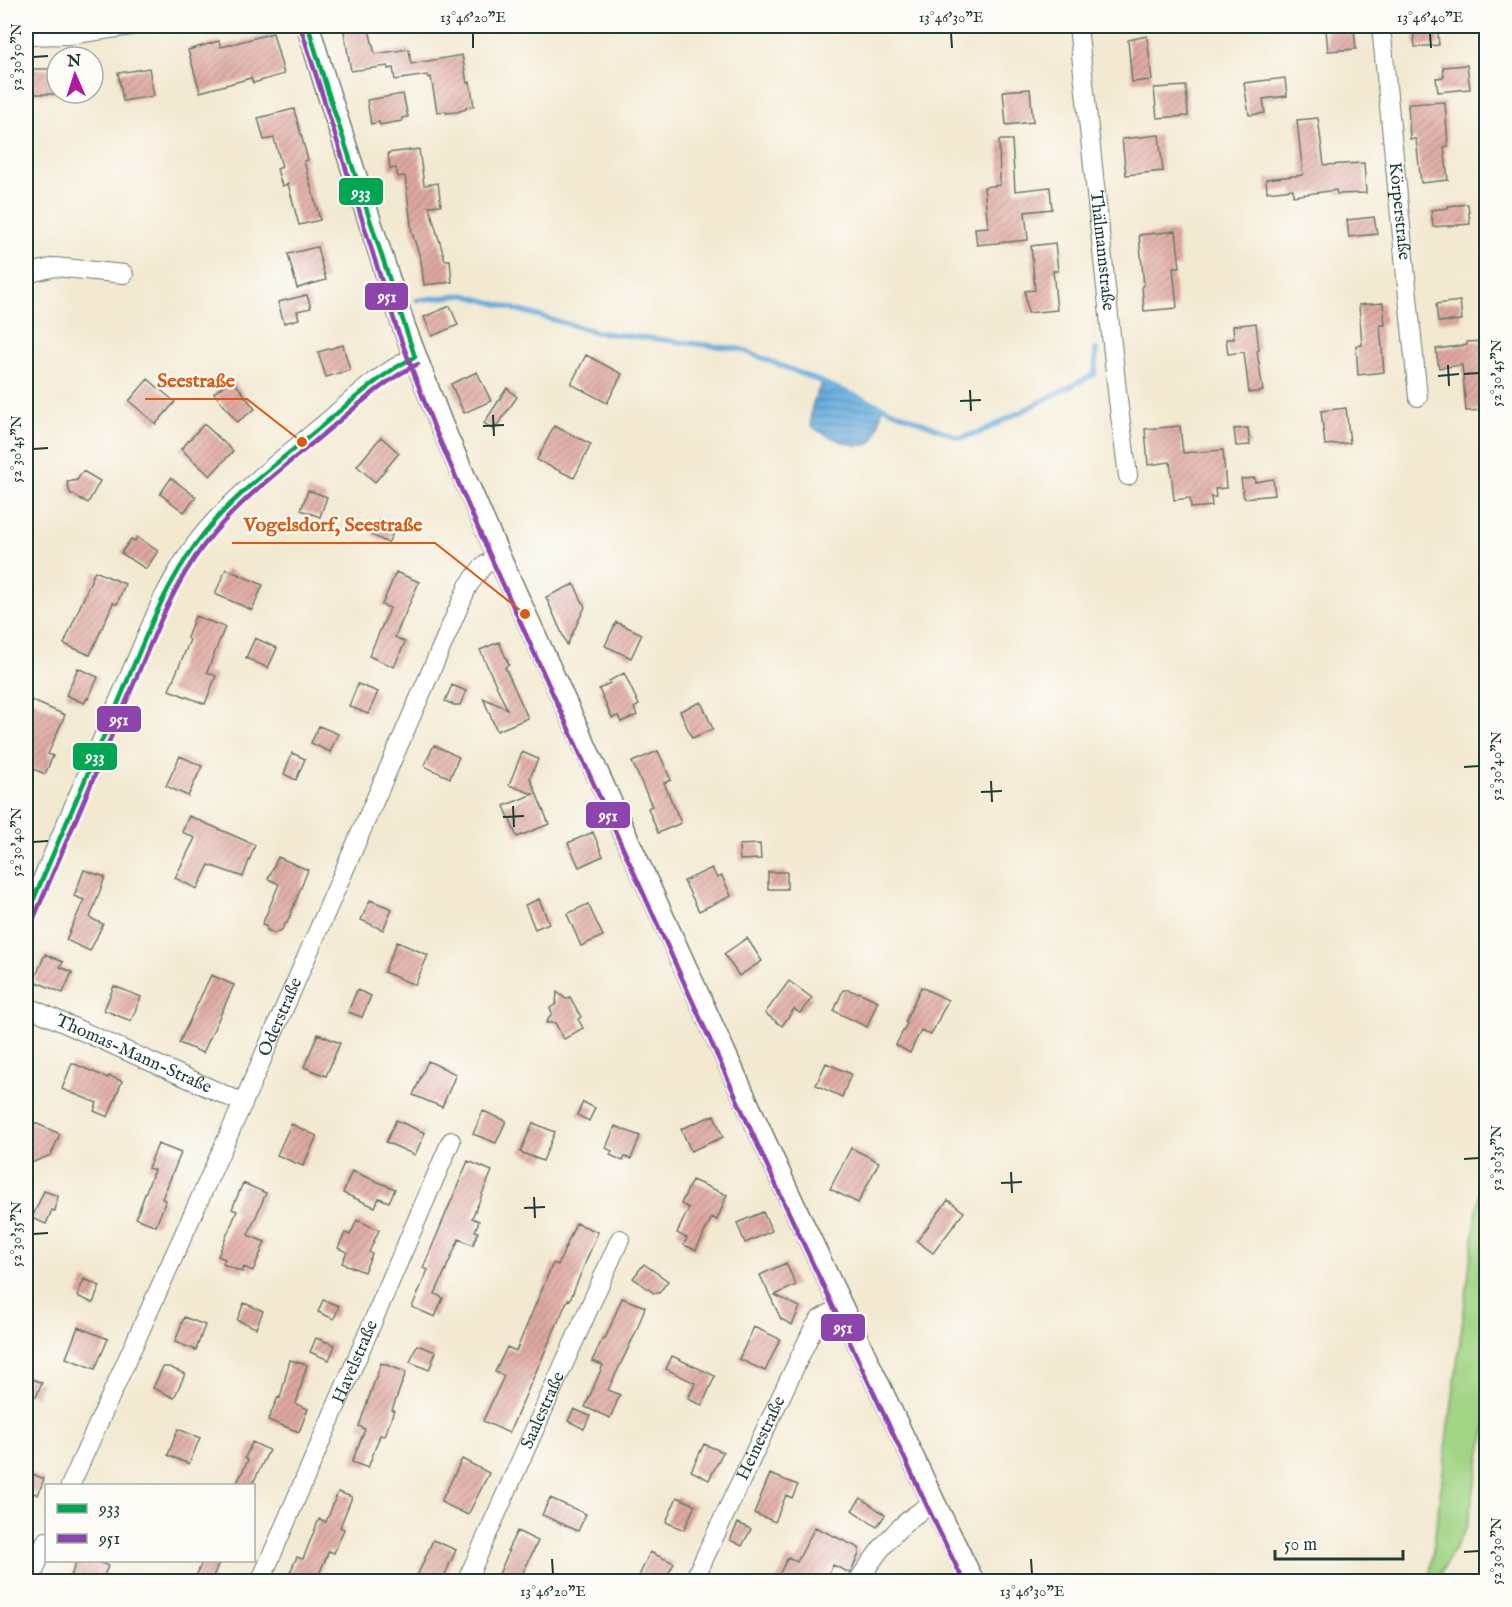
<svg xmlns="http://www.w3.org/2000/svg" width="1512" height="1607" font-family="'IM FELL English',serif">
<style>
.grass{fill:#a1d484;stroke:#60885c;stroke-width:1.5}
.water{fill:url(#water-rules);stroke:#427488;stroke-width:1.5}
.lines{fill:none;stroke-linecap:round;stroke-linejoin:round}
.stream{stroke:#66abdc;stroke-width:5}
.building{fill:url(#building-hatch)}
.minor-casing{stroke:#69796b;stroke-width:20}
.major-casing{stroke:#69796b;stroke-width:25}
.minor{stroke:#fff;stroke-width:18}
.major{stroke:#fff;stroke-width:22}
.bus-1-casing{stroke:#fdfcf7;stroke-width:9}
.bus-2-casing{stroke:#fdfcf7;stroke-width:9}
.bus-1{stroke:#00a651;stroke-width:4.5}
.bus-2{stroke:#8e44ad;stroke-width:4.5}
.ticks{fill:none;stroke:#1f3d34;stroke-width:2}
.labels{text-anchor:middle;dominant-baseline:central;stroke-width:4.5;stroke-linejoin:round;paint-order:stroke}
.street-label{font-size:18px;fill:#1f3d34;stroke:#fdfcf7}
.leader{fill:none;stroke:#de580e;stroke-width:2}
.callout-dot{fill:#de580e;stroke:#fdfcf7;stroke-width:2}
.callout-label{font-size:20px;text-anchor:middle;font-weight:bold;fill:#de580e;stroke:#fdfcf7;stroke-width:4.5;stroke-linejoin:round;paint-order:stroke}
.line-badge{stroke:#fdfcf7;stroke-width:2}
.badge-label{font-size:16px;text-anchor:middle;font-weight:bold;fill:#fff}
.neatline{fill:none;stroke:#1f3d34;stroke-width:2}
.ticks-label{font-size:15px;text-anchor:middle;fill:#1f3d34}
</style>
<defs>
<pattern id="water-rules" width="6" height="5" patternUnits="userSpaceOnUse" patternTransform="scale(1.5)"><rect width="6" height="5" fill="#66abdc"/><path d="M0 2.5h6" fill="none" stroke="#538cb3"/></pattern>
<pattern id="building-hatch" width="6" height="6" patternUnits="userSpaceOnUse" patternTransform="scale(1.5)"><rect width="6" height="6" fill="#e0a9a2"/><path d="M-1 1l2-2M0 6l6-6M5 7l2-2" fill="none" stroke="#b58b85"/></pattern>
</defs>
<rect width="100%" height="100%" fill="#fdfcf7"/>
<filter id="ink" filterUnits="userSpaceOnUse"><feTurbulence type="fractalNoise" baseFrequency=".0167" numOctaves="2"/><feDisplacementMap in="SourceGraphic" scale="12" xChannelSelector="R" yChannelSelector="G"/><feConvolveMatrix kernelMatrix="1 2 1 2 8 2 1 2 1" color-interpolation-filters="sRGB"/></filter>
<filter id="wash" filterUnits="userSpaceOnUse"><feTurbulence type="fractalNoise" baseFrequency=".008" numOctaves="4" result="noise"/><feDisplacementMap in="SourceGraphic" scale="24" xChannelSelector="R" yChannelSelector="G"/><feGaussianBlur stdDeviation="1.35" result="paint"/><feColorMatrix in="noise" values="0 0 0 0 0 0 0 0 0 0 0 0 0 0 0 0 0 1.4 0 .05"/><feComposite in="paint" operator="in"/></filter>
<g filter="url(#wash)">
<rect width="100%" height="100%" fill="#f3e9d1"/>
<path class="grass" d="M1486,1139v286l-19,102 -31,54h-7z"/>
<path class="water" d="M823,382l60,25c-3,9 -5,25 -10,33 -9,15 -51,-6 -62,-14 -2,-15 4,-31 12,-44z"/>
<g class="lines">
<path class="stream" d="M417,300l48,-5 131,37 144,17 220,89 21,-6 114,-58 1,-25"/>
</g>
<g id="blocks">
<path class="building" d="M343,26h25l7,28 34,-5 2,15 51,-9 5,28 3,-1 4,24 -8,1v2l-9,3 -11,1v-2l-9,1 -6,-35 -3,1 -1,-3 -32,5 -2,-12 -5,1v-3l-37,5z
M1413,26h24l2,19 -24,2z
M1354,28l2,21 -28,2 -2,-21z
M273,33l11,41 -31,9 -2,-5 -51,14 -12,-42 31,-9 2,6z
M1147,36l5,44 -20,2 -4,-42z
M1467,65l3,24 -32,3 -2,-14 8,-1 -1,-10z
M149,68l5,28 -31,5 -5,-28z
M26,69h31v25h-31z
M1285,78l2,18 -24,3 2,14 -16,2 -5,-32z
M1186,86l2,30 -31,2 -3,-30z
M1030,89l3,33 -27,3 -3,-34z
M403,94l5,23 -6,1v3l-12,2 -10,2 -1,-3 -8,2 -4,-24z
M1445,102l3,44 -4,1 4,33 -27,3 -5,-44h-6l-2,-35z
M294,109l14,51 -4,1 16,59 -21,5 -11,-41 -6,2 -5,-17 5,-2 -8,-29 -10,2 -6,-22z
M1318,118l6,47 40,-2 2,30 -29,1 -1,-4 -43,6v-7l-26,3 -1,-13 37,-4 -6,-55z
M1159,135l4,36 -37,4 -4,-36z
M999,140h13l3,51 35,-4 2,22 -27,3 3,28 -51,5 -2,-17 13,-1 -4,-40 16,-2z
M419,149l5,36 14,-2 3,22 -12,1 16,54h5l2,22 -28,3 -3,-25 -9,-27 -7,-57 -7,1 -2,-9 -6,1 -2,-16z
M1468,204l2,20 -37,3 -2,-17 17,-2v-2z
M1374,217l3,17 -28,3 -2,-17z
M1176,231l4,36h-7l4,41 -33,3 -2,-25 2,-1 -5,-50z
M1055,243l3,28h-5l4,39 -29,3 -3,-22 10,-1 -4,-44z
M317,247l9,33 -29,8 -9,-34z
M307,295l4,13 -14,3 2,8 -15,4 -6,-21z
M1460,301l2,19 -24,2 -2,-18z
M1383,303l2,22h-5l4,47 -26,3 -2,-29 6,-1 -3,-40z
M450,306l8,19 -26,11 -8,-19z
M1256,323l3,27 -2,1 6,40 -14,2 -5,-41 -16,2 -2,-15h8l-1,-13z
M1485,341l1,69 -20,1 -4,-46 -23,3 -3,-19 31,-4v-3z
M343,345l7,25 -24,7 -8,-25z
M586,355l36,19 -15,29 -36,-19z
M477,372l14,29 -27,12 -13,-29z
M148,379l27,23 -19,22 -27,-23z
M232,379l23,30 -18,13 -23,-29z
M507,388l10,9 -23,33 -10,-7z
M1346,408l4,35 -25,2 -4,-34z
M204,424l29,27 -23,25 -29,-27z
M554,426l37,18 -17,34 -37,-18z
M1180,426l3,27 40,-3 3,38 -11,1 1,8h-5l1,9 -21,2 -1,-10 -16,2 -4,-38 -22,3 -3,-36z
M1248,428l2,17 -14,1 -2,-17z
M381,437l18,16 -24,29 -18,-16z
M83,471l17,10 -12,22 -18,-10 -3,-11 10,-2z
M171,478l25,19 -12,15 -24,-18z
M1255,478v4l18,-3 2,16 -31,3 -3,-19z
M308,490l19,7 -7,20 -19,-7z
M380,519l16,8 -8,16 -16,-8z
M137,537l21,14 -12,18 -25,-16 10,-14 4,2z
M226,569l37,16 -11,25 -37,-16z
M95,571l30,13 -8,20 -4,-1 -23,52 -26,-11z
M396,572l23,10 -24,55 10,5 -11,25 -25,-11 21,-48 -8,-3z
M574,584l11,23 -18,38 -21,-48z
M195,616l30,11 -18,45 9,4 -11,28 -36,-14 21,-50 -3,-2z
M616,622l26,12 -11,24 -26,-12z
M255,638l22,10 -9,20 -22,-10z
M499,642l10,23 -4,2 23,51 -31,13 -14,-33 24,11 -27,-59z
M78,668l20,9 -10,22 -1,-1 -3,5 -18,-8z
M624,673l15,32 -5,3 3,7 -16,7 -3,-6 -6,2 -13,-29 11,-6 -1,-2z
M358,684l20,8 -10,22 -19,-8z
M452,685l14,6 -6,14h-6l-9,-4z
M26,698l39,17 -17,39 5,2 -8,18 -19,-8z
M701,702l12,27 -21,9 -12,-27z
M319,726l19,8 -8,18 -19,-9z
M434,745l25,12 -9,21 -26,-12z
M658,751l13,29 -7,3 17,40 -23,10 -10,-25 4,-2 -20,-44z
M522,752l16,7 -8,19 19,46 -32,13 -13,-31 29,-12 -24,-9z
M292,753l13,6 -9,21 -12,-6z
M180,756l22,10 -14,30 -22,-10z
M189,816l66,29 -12,32 -34,-12 -12,24 -22,-11 20,-40 -13,-6z
M593,832l10,24 -24,11 -11,-24z
M760,844l1,15 -21,1 -1,-15z
M278,857l30,13 -21,53 -2,1 -3,6 -8,3 -7,-3 -1,-4 -4,-1 17,-41 -11,-5z
M712,868l5,10 5,-2 9,20 -32,15 -15,-30z
M84,870l21,7 -15,41 13,6 -13,27 -24,-11 18,-40 -10,-4z
M768,872h19v17h-19z
M539,899l10,24 -14,6 -10,-24z
M370,900l22,9 -9,21 -22,-10z
M588,904l15,32 -22,10 -14,-32z
M747,938l15,23 -23,15 -15,-22z
M397,942l31,13 -13,30 -31,-13z
M45,954l18,8 -3,5 12,5 -9,21 -29,-12z
M211,975l23,10 -31,68 -24,-10z
M789,981l23,17 -12,15 -6,-4 -12,17 -17,-13z
M114,986l27,11 -10,24 -27,-11z
M921,987l27,13 -17,35 -10,-5 -11,23 -14,-8 11,-22 -2,-1z
M357,990l14,6 -9,21 -14,-5z
M843,990h6l8,3 1,-1 20,9 -11,26 -33,-16z
M557,992l9,7 4,-2 11,20 -3,2 5,9 -19,11 -9,-16h-9l6,-10 -2,-5 6,-4z
M318,1034l22,9 -14,33 -22,-9z
M428,1061l28,13 -14,33 -29,-12z
M72,1063l36,15 1,-2 13,5 -14,36 -14,-6 3,-8 -35,-14z
M826,1063l25,11 -9,23 -26,-12z
M583,1102l12,6 -6,13 -12,-6z
M483,1111l23,10 -10,22 -23,-9z
M714,1115l9,22 -32,14 -10,-22z
M26,1119l34,15 -9,21 -25,10z
M396,1120l29,13 -10,22 -29,-13z
M533,1123l22,9 -12,29 -23,-9z
M291,1124l26,12 -14,30 -26,-11z
M615,1126l25,10 -9,23 -6,-2 -2,4 -13,-6 2,-4 -6,-3z
M158,1144l23,9 -19,46 4,1 -10,26 -20,-8 18,-48 -6,-2z
M851,1148l28,14 -21,41 -28,-14z
M468,1161l24,10 -20,47 7,3 -4,10 3,1 -5,13 -14,-6 -24,55 8,4 -8,19 -23,-10 16,-37 -5,-2z
M352,1171l43,18 -6,13 -10,-4 -4,9 -32,-14z
M692,1180l35,15 -10,25 -5,-3 -16,33 -12,-5 3,-7 -10,-5 12,-25 -8,-4z
M243,1183l23,10 -18,42 17,7 -12,29 -9,-4 -2,5 -19,-8 2,-5 -7,-3 19,-45 -5,-2z
M44,1191l14,5 -3,15 -3,-1 -6,14 -14,-6z
M948,1200l16,12 -31,41 -16,-12z
M763,1212l9,19 -27,12 -8,-20z
M357,1220l22,10 -10,22 3,2 -8,18 -22,-9 5,-11 -9,-4 7,-15 5,2z
M576,1223l22,9 -28,68 -2,-1 -59,134 -26,-12 21,-45 -9,-4 12,-25 9,4 37,-88 5,2z
M786,1263l10,22 -21,10 25,12 -8,18 -11,-6 -21,-44z
M644,1264l24,17 -9,12h-5l-21,-15z
M84,1279l16,7 -7,17 -16,-7z
M622,1298l23,9 -9,25 -28,58 12,5 -10,23 -25,-11 18,-42 -11,-4 11,-23 2,1z
M323,1300l16,6 -5,13 -16,-7z
M244,1303l19,8 -7,17 -19,-8z
M184,1317l21,8 -9,25 -21,-8z
M78,1327l30,12 -13,30 -29,-11z
M754,1327l26,12 -15,32 -26,-12z
M316,1338l19,7 -6,15 -19,-8z
M417,1345l19,7 -7,18 -19,-8z
M672,1356l43,20 -13,29 -14,-6 7,-16 -29,-14z
M290,1360l17,5 -11,39 12,5 -9,23 -31,-12 10,-23 2,1z
M381,1363l25,9 -14,38h2l-9,26 -5,-1 -12,33 -16,-6 13,-33 -6,-3z
M163,1367h6l16,7 -11,24 -21,-10z
M26,1376l16,7 -6,14 -10,-4z
M574,1409l16,7 -6,13 -16,-8z
M178,1429l22,9 -11,26 -21,-9z
M252,1442l17,8 -17,35h-16l12,-25 -3,-2z
M704,1444l19,8 -14,28 -18,-9z
M462,1459l27,14 -21,42 -27,-13z
M26,1471l18,8 -6,16 -12,-6z
M770,1474l28,11 -6,13 -6,-3 -11,27 -21,-9z
M338,1492l14,5 -12,30 4,2 -10,24 -5,-2 -13,30h-30l11,-24 6,2 16,-40 7,3z
M677,1497l18,8 -11,25 -18,-8z
M550,1498l36,16 -8,17 -36,-16z
M861,1498l24,17 -8,12 -25,-17z
M738,1523l13,6 -9,17 -12,-6z
M815,1527l44,21v6l-9,19 -17,-8 -8,16h-49l12,-24 9,5z
M517,1531l21,10 -19,40h-23l13,-30h-2z
M433,1540l23,10 -14,31h-27z
M650,1552l24,11 -9,18h-13l-13,-5z
M77,1560h16l15,6 -6,15h-33z
M203,1560h17l-9,21h-17z"/>
</g>
</g>
<g filter="url(#ink)">
<use href="#blocks" fill-opacity="0" stroke="#69796b" stroke-width="1.5"/>
<g class="lines">
<g class="minor-casing">
<g id="minor">
<path id="s1" d="M1078,26l40,374 10,76"/>
<path id="s2" d="M1381,26l37,371"/>
<path d="M26,36l43,-1 62,-9"/>
<path d="M26,274l29,-7 69,7"/>
<path d="M26,917l135,-315c15,-29 31,-57 53,-80 33,-36 72,-66 109,-97 27,-23 59,-54 92,-68"/>
<path id="s3" d="M26,1006l217,97"/>
<path id="s4" d="M70,1486l173,-383 225,-517 15,-20 16,-9"/>
<path d="M30,1582l16,-41"/>
<path id="s5" d="M260,1582l191,-441"/>
<path id="s6" d="M466,1582l154,-343"/>
<path id="s7" d="M693,1582l120,-253 7,-10 21,-12"/>
<path d="M857,1582c22,-32 42,-61 77,-79"/>
</g>
</g>
<g class="major-casing">
<path id="major" d="M308,26l19,63 77,238 37,97 58,133 288,634 147,312 39,79"/>
</g>
<use href="#minor" class="minor"/>
<use href="#major" class="major"/>
<g class="bus-1-casing">
<path id="bus-1" d="M308,26l19,63 88,268
M26,917c32,-74 63,-148 95,-221 22,-53 42,-108 77,-155 32,-43 78,-77 119,-111 32,-26 61,-55 98,-73"/>
</g>
<g class="bus-2-casing">
<path id="bus-2" d="M301,28l96,301 37,98 58,133 288,634 147,312 37,76
M33,920c32,-75 64,-150 96,-225 22,-51 41,-106 75,-150 32,-42 76,-75 116,-108 32,-26 61,-55 98,-73"/>
</g>
<use href="#bus-1" class="bus-1"/>
<use href="#bus-2" class="bus-2"/>
</g>
</g>
<path class="ticks" d="M473,33v15M951,33l1,15M1430,33l1,15M33,57l15,-1M1448,365l1,21M1464,374l15,-1M1438,376l21,-2M970,390l1,21M960,401l21,-1M493,415l1,21M483,426l21,-1M33,449l15,-1M1464,767l15,-1M991,781l1,21M981,792l21,-1M513,806l1,21M503,817l21,-1M33,842l15,-1M1464,1159l15,-1M1011,1172l1,21M1001,1183l21,-1M534,1197l1,21M524,1208l21,-1M33,1234l15,-1M1464,1552l15,-1M552,1559l1,15M1031,1559l1,15"/>
<g class="labels">
<g class="street-label">
<text stroke="none"><textPath href="#s2" startOffset="186">Körperstraße</textPath></text>
<text stroke="none"><textPath href="#s1" startOffset="226">Thälmannstraße</textPath></text>
<text stroke="none"><textPath href="#s4" startOffset="514">Oderstraße</textPath></text>
<text stroke="none"><textPath href="#s3" startOffset="118">Thomas-Mann-Straße</textPath></text>
<text stroke="none"><textPath href="#s5" startOffset="240">Havelstraße</textPath></text>
<text stroke="none"><textPath href="#s6" startOffset="188">Saalestraße</textPath></text>
<text stroke="none"><textPath href="#s7" startOffset="159">Heinestraße</textPath></text>
</g>
</g>
<path class="leader" d="M302 442L247 399H145M525 614L435 543H232"/>
<g class="callout-dot">
<circle cx="302" cy="442" r="6"/>
<circle cx="525" cy="614" r="6"/>
</g>
<g class="callout-label">
<text x="196" y="387">Seestraße</text>
<text x="333" y="531">Vogelsdorf, Seestraße</text>
</g>
<g class="line-badge">
<rect x="338" y="177" width="46" height="29" rx="6" fill="#00a651"/>
<rect x="364" y="282" width="45" height="29" rx="6" fill="#8e44ad"/>
<rect x="96" y="705" width="46" height="28" rx="6" fill="#8e44ad"/>
<rect x="72" y="742" width="46" height="29" rx="6" fill="#00a651"/>
<rect x="585" y="801" width="46" height="28" rx="6" fill="#8e44ad"/>
<rect x="820" y="1313" width="46" height="29" rx="6" fill="#8e44ad"/>
</g>
<g class="badge-label">
<text x="361" y="198">933</text>
<text x="387" y="302">951</text>
<text x="119" y="725">951</text>
<text x="95" y="762">933</text>
<text x="608" y="821">951</text>
<text x="843" y="1333">951</text>
</g>
<rect width="1512" height="1607" fill="none" stroke="#fdfcf7" stroke-width="66"/>
<rect x="45" y="1484" width="210" height="78" fill="#fdfcf7" stroke="#a4b0a9" stroke-width="1.5"/>
<rect x="57" y="1504" width="30" height="9" fill="#00a651" stroke="#a4b0a9" stroke-width="1.5"/>
<text x="99" y="1514" font-size="18" fill="#1f3d34">933</text>
<rect x="57" y="1534" width="30" height="9" fill="#8e44ad" stroke="#a4b0a9" stroke-width="1.5"/>
<text x="99" y="1544" font-size="18" fill="#1f3d34">951</text>
<g transform="translate(75 75) rotate(357)"><circle r="28" fill="#fdfcf7" stroke="#a4b0a9" stroke-width="1.5"/>
<path d="M0-4.5L10 22L0 15L-10 22Z" fill="#b5179e"/>
<text y="-9" font-size="16" font-weight="bold" text-anchor="middle" fill="#1f3d34">N</text>
</g>
<path d="M1275 1550v9h128v-9" fill="none" stroke="#1f3d34" stroke-width="3"/>
<text x="1284" y="1550" font-size="18" fill="#1f3d34" stroke="#fdfcf7" stroke-width="4.5" paint-order="stroke">50 m</text>
<rect x="33" y="33" width="1446" height="1541" class="neatline"/>
<g class="ticks-label">
<text x="473" y="22">13°46'20"E</text>
<text x="951" y="22">13°46'30"E</text>
<text x="1430" y="22">13°46'40"E</text>
<text transform="translate(16 57) rotate(-90)" y="5">52°30'50"N</text>
<text transform="translate(1496 373) rotate(-90)" y="5">52°30'45"N</text>
<text transform="translate(16 449) rotate(-90)" y="5">52°30'45"N</text>
<text transform="translate(1496 766) rotate(-90)" y="5">52°30'40"N</text>
<text transform="translate(16 842) rotate(-90)" y="5">52°30'40"N</text>
<text transform="translate(1496 1158) rotate(-90)" y="5">52°30'35"N</text>
<text transform="translate(16 1234) rotate(-90)" y="5">52°30'35"N</text>
<text transform="translate(1496 1551) rotate(-90)" y="5">52°30'30"N</text>
<text x="553" y="1596">13°46'20"E</text>
<text x="1032" y="1596">13°46'30"E</text>
</g>
</svg>
